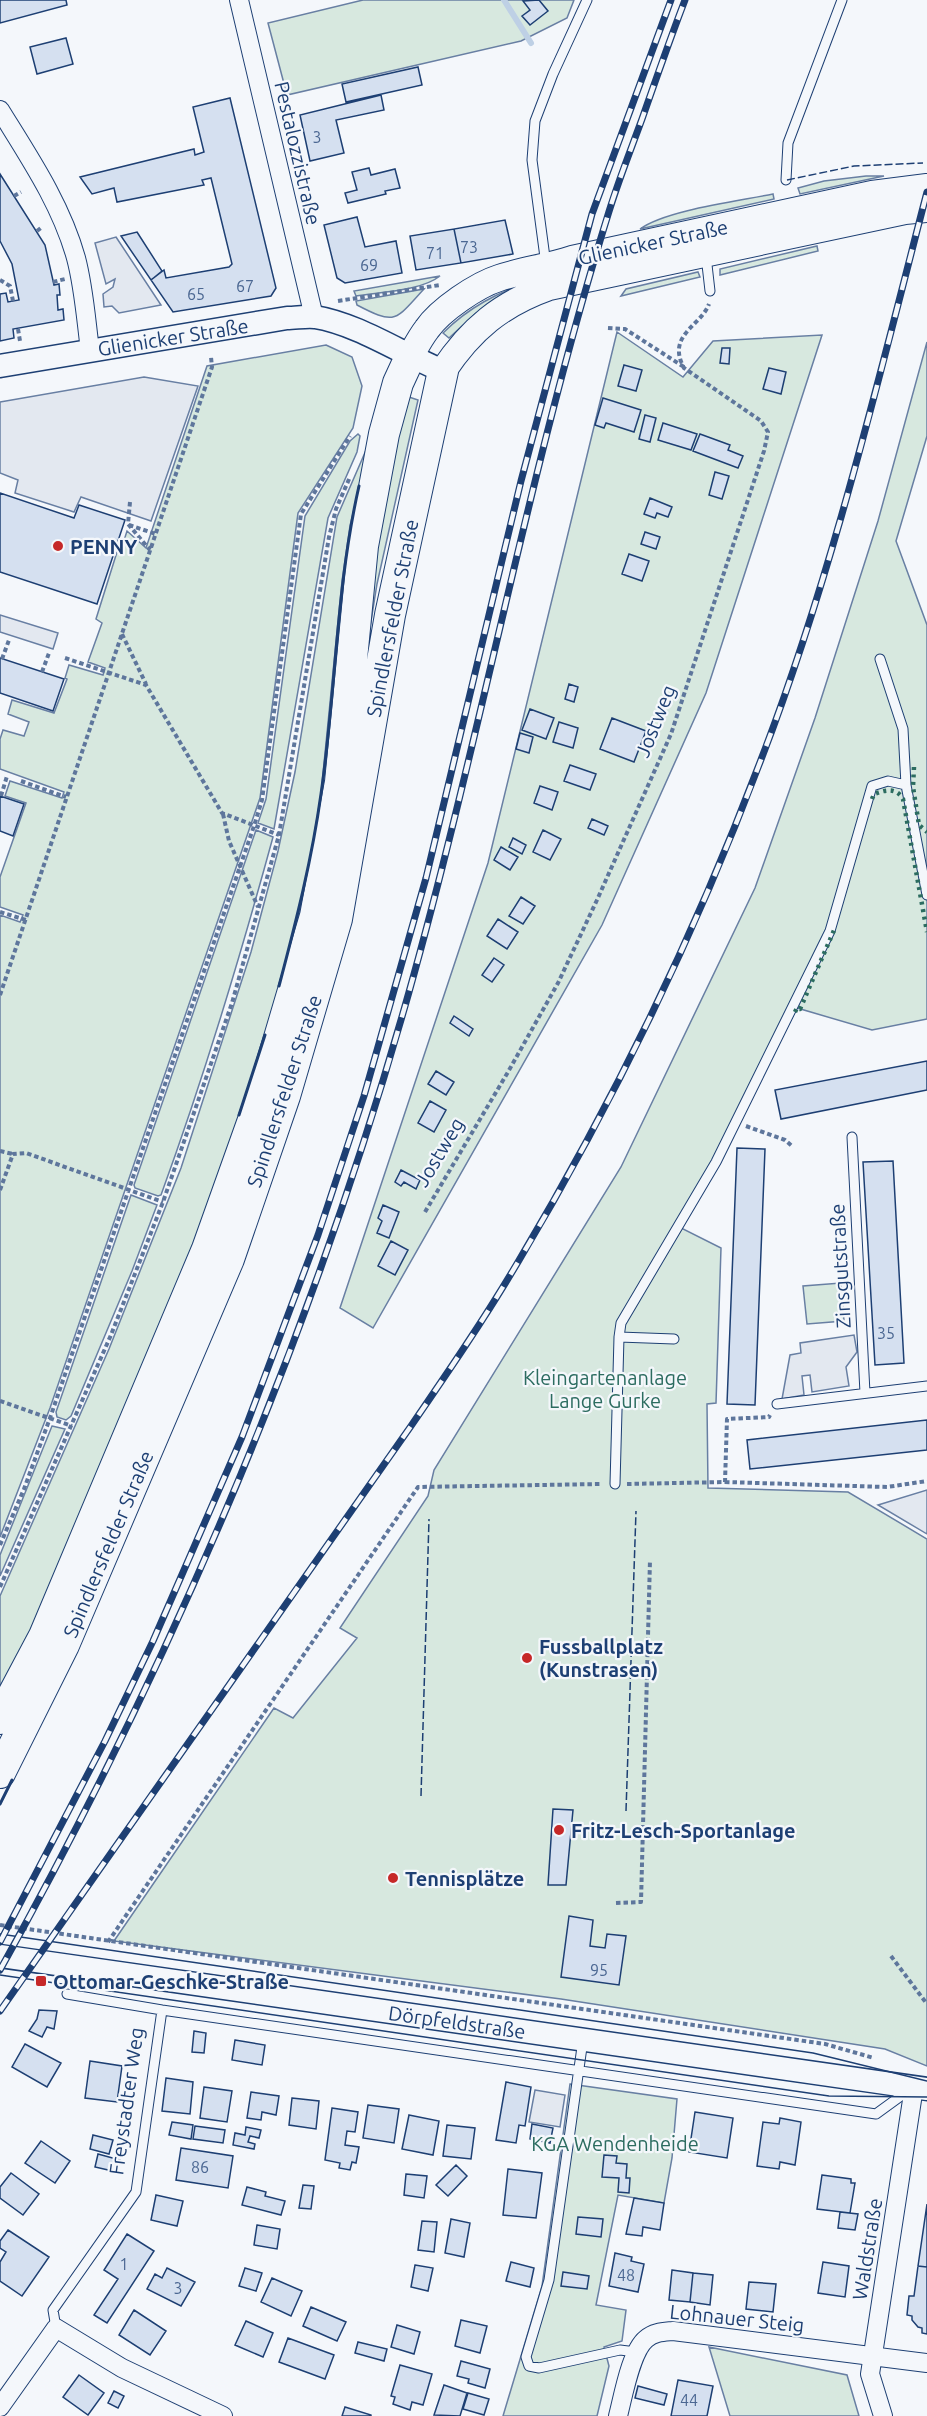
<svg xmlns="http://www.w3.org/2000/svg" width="927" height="2416" font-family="Ubuntu,sans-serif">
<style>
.green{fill:#d7e8df;stroke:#687fa3;stroke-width:1.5}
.parking{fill:#e3e8f0;stroke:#687fa3;stroke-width:1.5}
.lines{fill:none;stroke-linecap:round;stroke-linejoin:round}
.stream{stroke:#bed0e5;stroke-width:6}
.building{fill:#d5e0f0;stroke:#1d3f73;stroke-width:1.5}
.service-casing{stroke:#1d3f73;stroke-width:11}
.minor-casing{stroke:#1d3f73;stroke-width:20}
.tertiary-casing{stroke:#1d3f73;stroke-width:25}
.secondary-casing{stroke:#1d3f73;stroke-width:28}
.trunk-casing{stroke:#1d3f73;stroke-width:32}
.path{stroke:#5e769c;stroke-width:4;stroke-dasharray:4.5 3;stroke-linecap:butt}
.service{stroke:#f4f7fb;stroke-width:9}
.minor{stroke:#f4f7fb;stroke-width:18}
.tertiary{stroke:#f4f7fb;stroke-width:22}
.secondary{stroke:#f4f7fb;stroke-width:26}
.trunk{stroke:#f4f7fb;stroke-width:30}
.tram{stroke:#1d3f73;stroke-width:1.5}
.rail-casing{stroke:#1d3f73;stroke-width:7}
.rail{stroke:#f4f7fb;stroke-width:4.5;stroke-dasharray:14;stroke-linecap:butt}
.hedge{stroke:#2c6c60;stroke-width:4.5;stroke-dasharray:3 4.5;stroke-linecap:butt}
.fence{stroke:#1d3f73;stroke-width:1.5;stroke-dasharray:8 3;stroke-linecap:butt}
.wall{stroke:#1d3f73;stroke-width:3}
.poi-dot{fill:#c62828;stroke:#f4f7fb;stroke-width:2}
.labels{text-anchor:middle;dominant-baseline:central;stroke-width:4.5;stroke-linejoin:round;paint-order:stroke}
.number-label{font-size:16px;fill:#4b6792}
.street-label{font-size:20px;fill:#1d3f73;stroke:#f4f7fb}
.poi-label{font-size:20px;font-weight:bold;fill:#1d3f73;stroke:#f4f7fb;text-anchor:start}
.park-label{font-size:20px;fill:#2c6c60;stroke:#f4f7fb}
</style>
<rect width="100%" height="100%" fill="#f4f7fb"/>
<path class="green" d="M363,0h211l-7,18 -46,23 -234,54 -19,-72z
M866,176h18l-84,18 -2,-6 26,-7z
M773,194l1,5 -134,30c26,-19 99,-28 133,-35z
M817,246l1,5 -98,24v-6z
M698,272l2,5 -79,19 5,-7z
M440,276c-19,15 -60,16 -84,20l-2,-5z
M531,281l-55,32 -27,25 -6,-5c26,-26 54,-40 88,-52z
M424,289c-29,31 -27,37 -67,16l-1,-4z
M617,332l66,45 30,-36 109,-6 -116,358 -104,232 -229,403 -33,-20 148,-445z
M927,342v94l-31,105 31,84v394l-55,11 -75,-22 -116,220 40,20 -5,155 -9,1 1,84 140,4 79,47v527l-42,-17 -324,-50 -447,-58 160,-233 19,10 64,-80 -17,-10 88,-132 6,-26 187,-303 134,-279 60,-170 63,-197z
M326,345l26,12 10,29 -9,42 -55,85 -38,285 -210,610 -50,129v-622l20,7 3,-7 -23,-8v-30l26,-74 -21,-7 5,-15 52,17 2,-6 -64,-23v-30l3,-9 21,6 5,-14 -21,-8 4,-14 42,13 13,-34 -2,-1 4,-13 34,10 2,-7 -17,-6 14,-39 -6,-4 21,-67 3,1 7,-22 19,17 61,-182z
M406,396l12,4 -41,184 -13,81 5,-77z
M358,434l2,2 -3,16 -29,66 -54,311 -16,-6 8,-24 39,-283 45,-75z
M370,441l-20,85 -8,55 -21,213 -16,96 -30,113 -66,208 -116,286 -93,200v-101l109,-247 72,-181 70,-216 27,-101 17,-79 42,-255z
M256,830l17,7c-33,121 -69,240 -112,358l-3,1 -23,-8 -1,-3z
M131,1195l26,10 -25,66 -61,145 -5,4 -9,-3 -1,-5z
M841,1283l3,38 -37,3 -4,-38z
M52,1426l13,3 -65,147v-21z
M570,2084l107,15 -5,59 -8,45 -46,-8 -22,110 30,5 -4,31 -18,6 5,19 -12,50h-94l39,-130z
M709,2347l138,28 12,41h-129z"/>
<path class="parking" d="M116,237l45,68 -42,8 -7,-7 -8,1 -1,-13 10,-7 2,-8 -9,5 -11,-41z
M144,377l54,9 -47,135 -70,-24 -7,15 -59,-19 3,-13 -18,-7v-71z
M0,615l58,18 -5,16 -53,-17z
M854,1335l3,17 -11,15 3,19 -37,6 -2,-17 -8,1 2,19 -22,4 8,-44 11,-2 -1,-10z
M927,1490v44l-49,-29z
M535,2090l30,5 -5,32 -31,-5z"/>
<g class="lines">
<path class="stream" d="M504,0l27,43"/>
</g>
<path class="building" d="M0,0h66l1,5 -67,18z
M539,0l9,11 -18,14 -8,-9 8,-6 -7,-9z
M66,38l7,26 -36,10 -7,-27z
M418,67l4,18 -76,17 -4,-18z
M381,95l3,15 -48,10 8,33 -34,8 -10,-46z
M230,98l46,190 -5,8 -98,16 -22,-32 13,-10 2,8 63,-11 3,-3 -21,-86 -9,2 2,5 -87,17 -3,-14 -22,6 -12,-17 114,-28 1,6 9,-3 -11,-45z
M369,168l2,7 24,-6 5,19 -15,3 1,3 -38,9 -3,-10 12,-3 -5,-18z
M0,174l45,71 9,40 5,-1 1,11h-3l1,15 5,-1 1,11 -51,9 1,9 -14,3v-47l6,-1 2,9 11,-2 -7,-36 -12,-23z
M357,217l8,30 31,-6 6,32 -57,10 -8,-5 -13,-53z
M505,220l8,34 -52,9 -7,-34z
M454,229l7,34 -45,7 -6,-34z
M137,232l25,39 -11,9 -30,-44z
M722,348h8l-1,16 -9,-1z
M624,365l18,5 -6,21 -18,-5z
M769,368l17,4 -5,22 -18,-5z
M603,398l38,12 -7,22 -28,-9 -2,5 -9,-3z
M645,415l11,3 -6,24 -11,-3z
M663,423l34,11 -6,16 -33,-10z
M700,434l30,11 -2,5 15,6 -5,12 -45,-17z
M715,472l14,4 -7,23 -13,-4z
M0,493l74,25 5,-13 46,15 -28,84 -97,-32z
M650,498l22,9 -4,10 -11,-4 -2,5 -11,-4z
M645,532l15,5 -4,12 -15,-5z
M629,554l20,7 -7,20 -20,-7z
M0,658l64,21 -11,32 -53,-18z
M569,684l9,3 -4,15 -9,-3z
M530,709l24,9 -8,21 -24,-9z
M612,718l34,13 -12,31 -34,-13z
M559,722l19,6 -5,20 -20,-6z
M520,733l13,4 -4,16 -13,-4z
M570,765l26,9 -6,16 -26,-9z
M540,786l18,6 -6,18 -18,-7z
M0,796l24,8 -11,32 -13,-5z
M592,819l16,7 -4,9 -16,-7z
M543,830l18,9 -11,21 -17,-8z
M513,838l13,7 -4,9 -13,-7z
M501,847l17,10 -8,13 -16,-10z
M521,897l14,9 -12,18 -14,-8z
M498,919l20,13 -11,17 -20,-13z
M494,958l10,7 -12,17 -10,-7z
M454,1016l19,13 -4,7 -19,-13z
M927,1061v29l-146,29 -6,-29z
M436,1071l18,11 -8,13 -18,-11z
M430,1101l16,9 -12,22 -16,-9z
M737,1148l28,1 -10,256 -28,-1z
M893,1161l11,202 -29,2 -12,-203z
M401,1170l19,10 -4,9 -12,-7 -3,4 -6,-4z
M383,1205l16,7 -10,26 -12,-5 5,-12 -4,-3z
M391,1241l17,9 -13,25 -17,-9z
M927,1420v30l-177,19 -3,-29z
M553,1809l20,1 -7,75h-18z
M569,1916l24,4 -3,26 15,2 2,-14 19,2 -7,49 -58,-8z
M39,2010l18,1 -3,18 -7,-2 -5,10 -13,-6 8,-12z
M194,2031l12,2 -2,20 -12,-1z
M235,2040l30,5 -3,20 -30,-5z
M25,2044l36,19 -14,24 -35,-20z
M90,2061l32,5 -5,36 -32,-4z
M166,2078l27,4 -3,32 -28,-3z
M506,2082l25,5 -6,39 -6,-1 -3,18 -20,-3z
M204,2087l28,4 -5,31 -27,-4z
M251,2092l28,4 -3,19 -14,-3 -1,8 -14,-2z
M292,2098l27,3 -3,28 -27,-4z
M368,2105l31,4 -5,34 -31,-5z
M332,2108l26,4 -3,20 -8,-1 -2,14 14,2 -3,16 -4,-1 -2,8 -11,-2 1,-5 -15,-3z
M695,2112l38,6 -6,40 -38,-6z
M409,2115l30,6 -6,34 -31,-6z
M780,2118l21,4 -6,43 -15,-3 -1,7 -22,-3 6,-44 16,2z
M172,2122l21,3 -2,14 -22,-4z
M532,2124l21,4 -3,15 -20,-4z
M447,2125l28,3 -4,31 -28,-3z
M195,2126l30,4 -2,13 -30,-4z
M246,2127l15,3 -2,8 -9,-2 -2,6 7,2 -1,5 -21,-4 2,-12 10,2z
M93,2135l20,5 -4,14 -19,-5z
M41,2141l29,20 -15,22 -30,-20z
M181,2148l52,8 -5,32 -52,-8z
M98,2154l22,6 -3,12 -22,-5z
M604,2155l13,1 -1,7 11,1 -1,14h4l-1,15 -11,-1 1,-14 -17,-1z
M456,2165l11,11 -19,20 -12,-11z
M508,2169l34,4 -6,45 -33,-3z
M11,2173l28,21 -16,21 -23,-17v-11z
M406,2174l21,2 -3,22 -20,-3z
M822,2175l29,4v4h4l-5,30 -33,-4z
M303,2185l11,1 -3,23 -12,-1z
M247,2187l19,5 -1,4 20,5 -4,14 -39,-10z
M156,2195l27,6 -6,25 -26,-6z
M634,2198l30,5 -4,27 -17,-3 -1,9 -16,-2z
M927,2204v63l-9,-1z
M840,2212l18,2 -3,16 -17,-2z
M578,2217l25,2 -2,18 -25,-3z
M451,2219l19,4 -6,34 -19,-4z
M422,2221l15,1 -3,30 -16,-2z
M257,2225l23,4 -3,20 -23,-4z
M8,2230l41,27 -27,39 -22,-15v-19l6,-10 -6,-4v-7z
M127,2234l27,17 -47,72 -13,-8 24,-36 -14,-9z
M615,2253l17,4 -1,4 13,3 -6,28 -29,-6z
M511,2262l23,6 -4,19 -24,-6z
M823,2262l26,4 -4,31 -27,-4z
M415,2265l18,3 -5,23 -17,-4z
M918,2266l9,1v67l-5,-1v-5l-4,-1 -6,-7v-4l-5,-1 2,-19h5z
M167,2268l28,14 -14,24 -34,-17 8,-15 7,4z
M245,2268l17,5 -6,18 -17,-5z
M672,2270l21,3 -3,29 -21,-2z
M563,2272l26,4 -2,13 -26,-3z
M693,2273l20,2 -3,30 -20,-3z
M272,2278l30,13 -11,25 -30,-14z
M749,2282l27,2 -3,28 -27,-3z
M311,2307l35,15 -9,19 -34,-15z
M134,2310l32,21 -16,24 -31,-20z
M461,2320l26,6 -7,27 -25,-7z
M246,2321l27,12 -10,24 -28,-12z
M397,2325l23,7 -6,22 -23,-7z
M288,2338l46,17 -9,24 -46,-17z
M358,2342l29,7 -3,12 -29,-8z
M461,2361l29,8 -5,19 -17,-5 1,-4 -12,-3z
M400,2365l32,9 -9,31 -11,-3 -2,8 -17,-6 2,-7 -4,-1z
M79,2375l25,18 -16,22 -25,-18z
M678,2380l35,6 -6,30h-36z
M444,2385l23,8 -7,23 -26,-1z
M638,2386l29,8 -3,11 -29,-7z
M114,2391l10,5 -6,12 -10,-5z
M468,2393l21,6 -5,16 -21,-6z
M345,2407l26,8v1h-29z"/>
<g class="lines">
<g class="service-casing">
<path id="service" d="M786,180l2,-37 54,-143
M706,256l4,35
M546,265l-14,-105 3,-39 18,-47 34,-74
M880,659l23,70 3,56 21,110
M852,1137l13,256
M619,1337l55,2
M777,1404l150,-18
M615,1484l4,-147 2,-14 95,-161 114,-231 42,-145 16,-5 18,4
M67,1994l95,16 714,104 33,-24
M583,2040l-34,240 -23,77 3,9 10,2 81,-18 16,2
M56,2328l-3,-18 83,-118 26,-182"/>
</g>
<g class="minor-casing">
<path id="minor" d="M239,0l75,317
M0,110c29,47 61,94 76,148 8,30 10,62 14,92
M0,2407l56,-79 66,40 101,48
M618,2416c5,-19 13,-65 28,-77 8,-7 17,-7 27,-8l254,32
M883,2416l-13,-42 44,-287"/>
</g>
<g class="tertiary-casing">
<path id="tertiary" d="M0,366l287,-48c9,0 19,-2 28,-1 43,7 87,37 128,54
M0,1956l927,133"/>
</g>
<g class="secondary-casing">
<path id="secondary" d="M410,357c5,-9 10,-19 17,-28 13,-19 50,-44 72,-51 24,-8 49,-11 73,-19l300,-65 55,-7
M443,371c28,-42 58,-67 106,-84l356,-76 22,-2"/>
</g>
<g class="trunk-casing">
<path id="trunk" d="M0,1719l44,-83 163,-387 56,-157 52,-176 25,-134 23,-236 21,-112 14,-51 12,-26
M0,1773l64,-128 165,-386 56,-163 52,-177 53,-304 53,-244"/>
</g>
<path class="path" d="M14,196l7,-4
M37,231l5,-4
M0,280l10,6 3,15
M53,282l12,-3
M338,301l102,-16
M608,328l17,1 59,38
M18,329l2,12
M130,502l-2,22 22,26
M129,525l27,9
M122,634l24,50
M65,658l81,27 76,128 57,22
M2,659l7,-19
M42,672l7,-19
M21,781l45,16
M1,796l6,-20
M223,814l6,27 29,66
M0,912l26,8
M0,995l212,-628 -1,-10
M746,1126l39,14 8,7
M0,1151l13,3
M0,1190l13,-36 13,-1 137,49
M425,1212l83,-140 50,-89 39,-83 74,-166 93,-283 4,-19 -7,-11 -77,-53c-18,-33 17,-42 25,-64
M0,1401l72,25
M725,1482l162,5 40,-6
M627,1484l98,-2 2,-63 42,-2 1,-2
M0,1545l24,-56 26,-71 204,-592 8,-26 39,-286 49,-78
M0,1587l111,-252 52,-133 69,-199 47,-168 50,-298 7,-28 14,-32
M616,1903l25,-1 9,-342
M0,1925l825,119 49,14
M108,1942l310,-455 183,-3
M891,1956l36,48"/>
<use href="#service" class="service"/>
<use href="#minor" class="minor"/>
<use href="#tertiary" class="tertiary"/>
<use href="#secondary" class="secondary"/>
<use href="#trunk" class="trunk"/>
<path class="tram" d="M0,1934l813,119 114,28
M0,1975l829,121 98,1"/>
<g class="rail-casing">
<path id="rail" d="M0,1942l105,-201 48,-100 89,-204 76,-202 46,-139 62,-218 95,-397 71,-267 79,-214
M0,1970c172,-309 313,-637 409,-978 72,-256 119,-519 198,-774 10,-34 23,-66 35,-99 14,-40 28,-80 43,-119
M0,2011l411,-585c37,-54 74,-108 107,-164 96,-161 178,-330 244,-505 70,-182 116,-376 165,-565"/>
</g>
<use href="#rail" class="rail"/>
<path class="hedge" d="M914,767l-1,20 6,38 8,7
M872,799l2,-5c11,-4 22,-7 29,5l24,133
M795,1012l2,-4 3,1 35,-81"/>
<path class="fence" d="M787,180l67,-14 69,-3
M421,1796l8,-277
M626,1811l10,-300"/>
<path class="wall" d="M279,986c17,-64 33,-127 42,-192 15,-103 15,-207 38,-308
M239,1115l26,-80
M0,1804l12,-24"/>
</g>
<g class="poi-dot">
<circle cx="58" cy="546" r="6"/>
<circle cx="527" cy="1658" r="6"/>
<circle cx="559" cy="1830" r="6"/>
<circle cx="393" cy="1878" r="6"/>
<rect x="35" y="1975" width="12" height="12" rx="3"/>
</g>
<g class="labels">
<g class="number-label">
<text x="317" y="137">3</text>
<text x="469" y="247">73</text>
<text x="435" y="253">71</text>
<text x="369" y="265">69</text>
<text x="245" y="286">67</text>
<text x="196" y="294">65</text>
<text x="886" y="1333">35</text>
<text x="599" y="1970">95</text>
<text x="200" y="2167">86</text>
<text x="124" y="2264">1</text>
<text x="626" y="2275">48</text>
<text x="178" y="2288">3</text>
<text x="689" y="2400">44</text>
</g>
<g class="street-label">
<text transform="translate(298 153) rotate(77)">Pestalozzistraße</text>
<text transform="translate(653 242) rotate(-12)">Glienicker Straße</text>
<text transform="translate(173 337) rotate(-9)">Glienicker Straße</text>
<text transform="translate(392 618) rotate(-79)">Spindlersfelder Straße</text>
<text transform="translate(655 721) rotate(-68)">Jostweg</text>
<text transform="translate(284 1091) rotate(-72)">Spindlersfelder Straße</text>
<text transform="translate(439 1152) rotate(-59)">Jostweg</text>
<text transform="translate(840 1266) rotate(-93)">Zinsgutstraße</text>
<text transform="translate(108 1544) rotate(-67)">Spindlersfelder Straße</text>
<text transform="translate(457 2022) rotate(8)">Dörpfeldstraße</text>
<text transform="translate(126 2101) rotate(-82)">Freystadter Weg</text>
<text transform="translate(867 2249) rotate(-81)">Waldstraße</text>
<text transform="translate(737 2318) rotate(6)">Lohnauer Steig</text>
</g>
<g class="poi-label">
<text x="70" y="546">PENNY</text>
<text x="539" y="1646">Fussballplatz<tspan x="539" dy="23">(Kunstrasen)</tspan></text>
<text x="571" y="1830">Fritz-Lesch-Sportanlage</text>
<text x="405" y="1878">Tennisplätze</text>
<text x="53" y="1981">Ottomar-Geschke-Straße</text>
</g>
<g class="park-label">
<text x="605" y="1377">Kleingartenanlage<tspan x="605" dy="23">Lange Gurke</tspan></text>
<text x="615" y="2143">KGA Wendenheide</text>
</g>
</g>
</svg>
